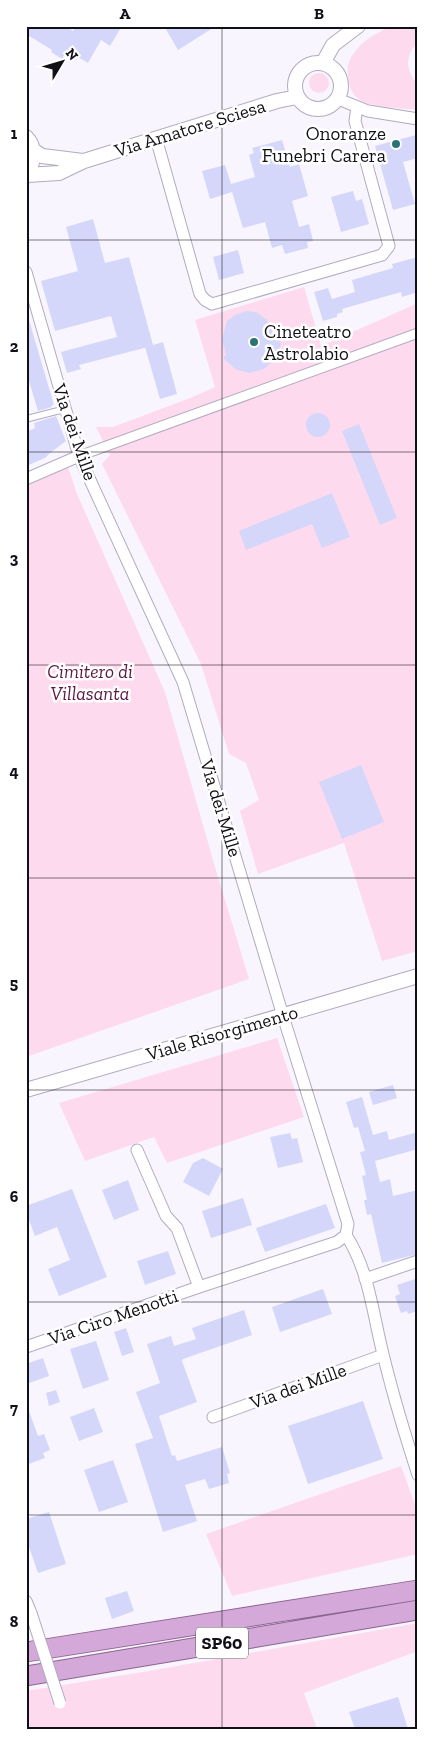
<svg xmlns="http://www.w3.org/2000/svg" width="444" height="1755" font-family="'Zilla Slab',serif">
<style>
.green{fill:#fedaee}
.building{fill:#d4d7fa}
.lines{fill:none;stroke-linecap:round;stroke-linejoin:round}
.service-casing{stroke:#b2abc0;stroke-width:8}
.pedestrian-casing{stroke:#b2abc0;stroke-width:11}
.minor-casing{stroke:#b2abc0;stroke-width:13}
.tertiary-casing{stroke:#b2abc0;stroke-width:16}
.trunk-casing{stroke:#89658f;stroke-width:21}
.service{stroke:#fff;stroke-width:5.5}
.pedestrian{stroke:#fff;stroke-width:9}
.minor{stroke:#fff;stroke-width:11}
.tertiary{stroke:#fff;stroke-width:14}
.trunk{stroke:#d4a8d8;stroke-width:19}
.minor-bridge-casing{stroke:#b2abc0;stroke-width:13;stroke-linecap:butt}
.minor-bridge{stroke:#fff;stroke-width:11}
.grid{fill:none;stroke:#121017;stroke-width:1;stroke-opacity:0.55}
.poi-dot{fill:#2a7477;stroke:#fff;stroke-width:2}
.labels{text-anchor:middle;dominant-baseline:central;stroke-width:5;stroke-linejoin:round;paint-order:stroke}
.shield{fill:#fff;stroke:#59585d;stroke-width:1}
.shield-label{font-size:18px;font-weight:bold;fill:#121017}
.street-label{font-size:19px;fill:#121017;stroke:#fff}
.poi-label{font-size:19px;fill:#121017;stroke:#fff;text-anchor:end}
.park-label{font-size:19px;font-style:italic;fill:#5c1946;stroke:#fff}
.neatline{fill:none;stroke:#121017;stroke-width:2}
.grid-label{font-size:16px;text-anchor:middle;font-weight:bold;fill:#121017}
</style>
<rect width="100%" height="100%" fill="#f8f5fe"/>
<path class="green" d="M395,26h18l5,10v6c-13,13 -13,29 0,42v26c-16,-2 -44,-2 -58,-10 -7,-5 -11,-12 -11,-20 -1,-4 -2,-11 -1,-15 6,-20 28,-34 47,-39z
M309 83a10 10 0 1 1 20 0a10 10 0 1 1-20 0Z
M304,287l17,59 97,-43v648l-36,10 -38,-118 -86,31 -18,-63 19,-11 -13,-37 -17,-9 -28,-90 -99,-200 8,-9 -14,-28h17l77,-29 25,-11 -20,-67z
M68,467l9,27 88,198 50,175 34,112 -223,78v-571z
M277,1038l27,79 -137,46 -13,-26 -69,24 -26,-58z
M401,1466l17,47v41l-186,42 -26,-62z
M418,1623v28l-114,42 13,36h-291v-38l123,-20z"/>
<path class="building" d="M26,26h40l7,5 3,-5h46l-12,20 -9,-6 -13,23 -10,-6 -2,3 -11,-6 -3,5 -11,-7 1,-2 -26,-16z
M164,26h52l-38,24z
M416,135l2,7v16l-15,4 12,42 -22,6 -18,-64z
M282,140l8,27 9,-3 9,32 -16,5 7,26 10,-3 4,17 -6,1 1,6 -23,6 -3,-9 -10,3 -7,-26 -22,6 -11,-36 -22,7 -8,-28 23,-6 6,19 24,-7 -6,-22 5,-2 -2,-5z
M353,191l3,10 6,-2 7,25 -28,8 -10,-35z
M93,219l12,44 24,-6 24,88 10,-3 14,52 -17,5 -15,-52h3l-69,18 2,4 -14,4 -6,-21 56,-15 -6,-21 -56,15 -14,-50 37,-10 -12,-44z
M238,250l6,23 -25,7 -6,-23z
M418,257v35l-16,5 -1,-5 -59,17 1,3 -6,2v3l-14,4 -9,-29 14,-4 4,11 23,-7 -3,-12 41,-12 -1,-4z
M246,311l10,1 10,7 5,7 2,9h8l-1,14 -6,11 -10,9 -15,4 -14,-4 -12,-11 3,-3 -4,-16 5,-18 8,-6z
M26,320h3l25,85h-2v2l-14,4 -12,-40z
M306 425a12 12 0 1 1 24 0a12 12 0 1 1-24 0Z
M56,416l10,25 -16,12 -5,5 -19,8v-34l9,-4 -1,-5z
M359,424l38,94 -17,7 -38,-94z
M332,493l18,44 -28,11 -10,-24 -66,26 -7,-19z
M361,765l23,57 -42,17 -23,-57z
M393,1085l4,13 -24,7 -4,-13z
M362,1097l11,38 14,-4 2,9 29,-8v17l-43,12 5,21 10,-3 3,17 25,-6v64l-36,9 -11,-49 -4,1 -3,-15h3l-5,-24 4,-1 -6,-23 5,-1 -7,-24 -4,1 -8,-26z
M290,1133l2,6 5,-1 6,24 -25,6 -8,-31z
M203,1158l20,11 -14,27 -26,-14 10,-19z
M128,1180l11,30 -25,10 -12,-30z
M72,1189l35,88 -48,19 -11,-27 22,-9 -13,-33 -22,9 -9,-24v-6z
M243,1198l9,27 -41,13 -9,-27z
M326,1204l9,24 -70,24 -9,-24z
M168,1251l8,23 -31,11 -8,-24z
M418,1278v33l-10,3 -1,-3 -6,2 -6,-17 5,-2 -3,-9z
M323,1289l9,25 -52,18 -8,-25z
M244,1310l8,25 -69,24 -1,2 15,41 -38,14 13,40 3,-1 2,6 45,-14 8,26 -3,1 2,9 -20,6 -4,-10 -20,6 12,36 -34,11 -28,-88 18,-6 -17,-46 24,-9 -13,-39 24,-8 3,10 22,-7 -4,-11z
M126,1328l8,24 -12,4 -8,-24z
M96,1341l13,39 -26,9 -13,-40z
M43,1358l6,18 -23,8v-20z
M56,1390l4,12 -11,4 -3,-13z
M363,1401l20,58 -75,25 -20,-58z
M26,1408h2l10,28 6,-2 6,16 -7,3 2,5 -19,7z
M94,1408l9,24 -24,9 -9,-24z
M113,1460l15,42 -29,10 -15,-42z
M49,1512l17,52 -28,9 -12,-35v-19z
M127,1591l7,20 -22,8 -7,-21z
M398,1697l10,32h-53l-6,-17z"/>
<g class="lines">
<g class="service-casing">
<path id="service" d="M26,419l39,-10"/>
</g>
<g class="pedestrian-casing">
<path id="pedestrian" d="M79,456l339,-123"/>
</g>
<g class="minor-casing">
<path id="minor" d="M338,99l30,12 50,8
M156,138l44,156 5,6 7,4 170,-49 7,-9 -34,-125 2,-14
M26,272l53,184 104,226 100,334 65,208 -2,11c23,35 27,80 37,119 10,41 22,81 35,121
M26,479l53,-23
M137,1150l29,66 11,12 22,59
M365,1279l53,-18
M26,1347l173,-60 138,-45 9,-7
M213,1417l170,-62
M26,1601l5,12"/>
</g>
<g class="tertiary-casing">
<path id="tertiary" d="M295 86a23 23 0 1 1 46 0a23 23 0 1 1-46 0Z
M323,63l10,-18 25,-19
M26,137c11,11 8,26 0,39
M33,150l9,6 41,5
M27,175l32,-2 25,-12 193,-60 20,-4
M26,1090l392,-114"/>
</g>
<g class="trunk-casing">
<path id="trunk" d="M26,1652l392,-62
M26,1676l392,-66"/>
</g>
<use href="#service" class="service"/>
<use href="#pedestrian" class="pedestrian"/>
<use href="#minor" class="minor"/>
<use href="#tertiary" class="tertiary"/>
<use href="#trunk" class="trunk"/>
<g class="minor-bridge-casing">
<path id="minor-bridge" d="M31,1613l29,90"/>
</g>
<use href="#minor-bridge" class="minor-bridge"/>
</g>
<path class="grid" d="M222,26v1703M26,240h392M26,452h392M26,665h392M26,878h392M26,1090h392M26,1302h392M26,1515h392"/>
<g class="poi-dot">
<circle cx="396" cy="144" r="5"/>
<circle cx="254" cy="342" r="5"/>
</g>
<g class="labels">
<rect class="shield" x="196" y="1627.5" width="52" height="31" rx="4"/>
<g class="shield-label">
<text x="222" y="1643">SP60</text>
</g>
<g class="street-label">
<text transform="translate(190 128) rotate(-17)">Via Amatore Sciesa</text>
<text transform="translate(75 432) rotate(71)">Via dei Mille</text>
<text transform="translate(221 808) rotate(73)">Via dei Mille</text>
<text transform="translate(222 1033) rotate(-16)">Viale Risorgimento</text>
<text transform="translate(113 1317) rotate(-19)">Via Ciro Menotti</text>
<text transform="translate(298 1386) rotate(-20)">Via dei Mille</text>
</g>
<g class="poi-label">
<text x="386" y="133">Onoranze<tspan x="386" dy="22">Funebri Carera</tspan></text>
<text x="264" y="331" text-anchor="start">Cineteatro<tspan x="264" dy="22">Astrolabio</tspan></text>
</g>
<g class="park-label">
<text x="90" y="671">Cimitero di<tspan x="90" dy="22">Villasanta</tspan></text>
</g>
</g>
<rect width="444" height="1755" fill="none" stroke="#ffffff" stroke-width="55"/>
<g transform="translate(62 62) rotate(52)" stroke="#ffffff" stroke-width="4" paint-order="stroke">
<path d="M0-4L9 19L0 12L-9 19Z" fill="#121017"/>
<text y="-8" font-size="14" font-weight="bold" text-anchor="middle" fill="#121017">N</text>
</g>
<rect x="28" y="28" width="388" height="1700" class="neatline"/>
<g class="grid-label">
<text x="125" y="19">A</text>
<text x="319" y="19">B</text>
<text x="14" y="139">1</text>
<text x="14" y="352">2</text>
<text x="14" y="564">3</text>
<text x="14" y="777">4</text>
<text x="14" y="989">5</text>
<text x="14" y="1202">6</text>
<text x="14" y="1414">7</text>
<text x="14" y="1627">8</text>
</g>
</svg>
